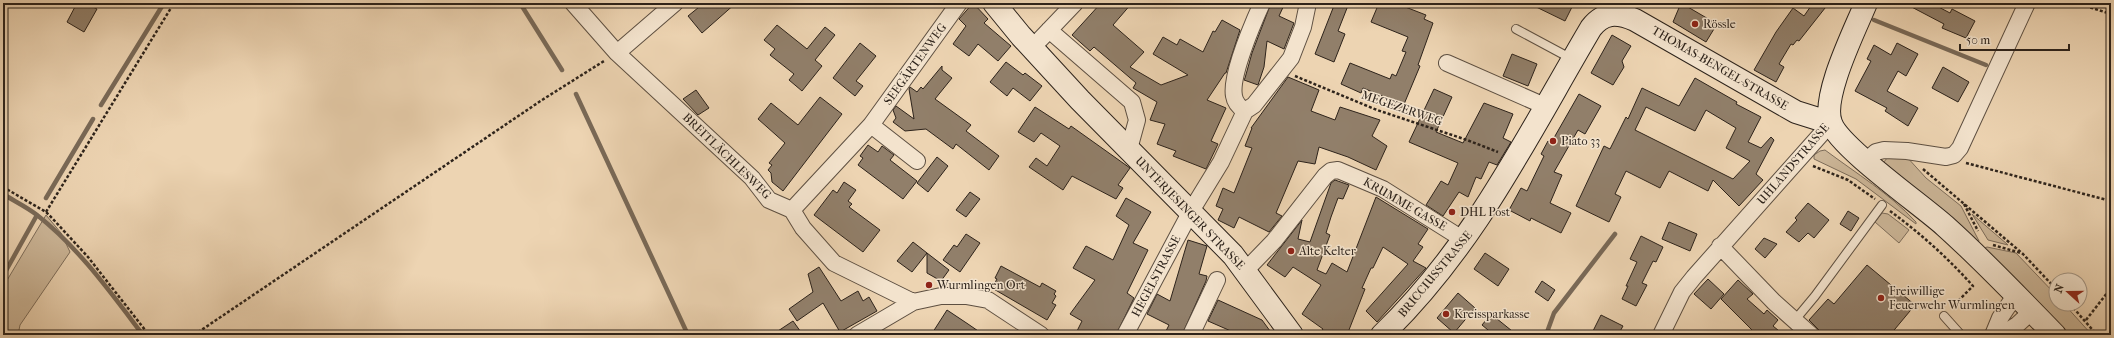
<svg xmlns="http://www.w3.org/2000/svg" width="2114" height="338" font-family="'IM FELL French Canon',serif">
<style>
.green{fill:#ccb698;stroke:#7c6c5a}
.lines{fill:none;stroke-linecap:round;stroke-linejoin:round}
.stream{stroke:#796957;stroke-width:4.5}
.building{fill:#917f6a;stroke:#2d231b;fill-rule:evenodd}
.service-casing{stroke:#5d4f41;stroke-width:10}
.minor-casing{stroke:#5d4f41;stroke-width:18}
.secondary-casing{stroke:#2d231b;stroke-width:24}
.path{stroke:#2d231b;stroke-width:2.5;stroke-dasharray:3 2;stroke-linecap:butt}
.service{stroke:#f3e3cd;stroke-width:8}
.minor{stroke:#f3e3cd;stroke-width:16}
.secondary{stroke:#f3e3cd;stroke-width:22}
.poi-dot{fill:#8f2418;stroke:#f3e3cd;stroke-width:1.5}
.labels{text-anchor:middle;dominant-baseline:central;stroke-width:3;stroke-linejoin:round;paint-order:stroke}
.poi-label{font-size:12px;fill:#2d231b;stroke:#f3e3cd;text-anchor:start}
.street-label{font-size:12px;fill:#2d231b;stroke:#f3e3cd}
</style>
<rect width="100%" height="100%" fill="#edd4b2"/>
<filter id="stains"><feTurbulence type="fractalNoise" baseFrequency=".005" numOctaves="4"/><feColorMatrix values="0 0 0 0 .2 0 0 0 0 .09 0 0 0 0 .02 0 0 0 .5 -.17"/></filter>
<radialGradient id="worn" r=".72"><stop offset=".6" stop-color="#630" stop-opacity="0"/><stop offset="1" stop-color="#630" stop-opacity=".3"/></radialGradient>
<path class="green" d="M1825,150c32,24 64,43 91,72v2l-60,-45 -42,-20v-4l6,-4z
M1906,156l20,22 35,28 18,35 -2,3 -94,-81 5,-6z
M1882,213l6,1 21,16 -10,13 -24,-21z
M1972,214l35,30 1,1 -20,-5z
M46,215l15,18 9,19 -50,73 -2,10h-15v-48z
M1987,247l29,6 40,42v9h8l28,31h-23l-52,-54 -34,-32z"/>
<g class="lines">
<path class="stream" d="M520,3l42,67
M1874,20l112,45
M576,94l112,241
M101,105l63,-102
M3,194c11,7 24,13 34,21 42,33 74,78 106,120
M46,198l47,-79
M3,276l34,-61
M1546,335l8,-22 61,-79"/>
</g>
<path class="building" d="M77,3h8l12,6 -13,23 -17,-10z
M704,3h32l-34,30 -14,-17z
M973,3l15,16 -4,4 27,23 -13,15 -20,-17 -9,12 -16,-12 13,-18 -7,-7z
M1101,3h31l-19,22 31,27 -14,15 31,18 27,-10 -35,-21 10,-17 14,8 3,-6 23,13 10,-21 2,1 7,-12 18,10 -14,43h-1l-18,27 19,8 -15,33 7,3 -12,25 -33,-13 3,-5 -19,-7 8,-20 -15,-4 7,-18 -24,-14 3,-5 -42,-36 -4,4 -18,-16z
M1271,3h14l-6,13 15,7 -10,26 -17,-8 -3,26 -6,18 -14,-5 1,-2 7,-25z
M1335,3h14l-11,28 7,3 -11,28 -19,-8z
M1379,3h16l31,12 -2,4 9,4 -15,42 2,1 -18,43 -15,-6 2,-4 -26,-11 -2,5 -20,-9 9,-21 40,16 2,-5 4,2 10,-24 -4,-1 6,-14 -37,-15z
M1528,3h46l-9,18z
M1681,3l36,21 -11,18 -33,-20z
M1813,3h16l-30,38 -2,-1 -4,5 -2,-1 -12,20 5,3 -8,15 -22,-12 22,-38 17,-24 11,8z
M1904,3h27l19,10 2,-4 23,12 -9,17 -24,-10 2,-4z
M777,25l30,24 18,-22 10,8 -20,25 7,6 -20,25 -13,-11 5,-6 -24,-19 5,-6 -11,-9z
M1612,35l19,11 -9,15 2,6 -11,18 -22,-12z
M860,43l16,13 -20,25 7,5 -8,10 -22,-18z
M1897,43l21,11 -12,22 -8,-5 -11,20 31,17 -10,18 -23,-15 2,-3 -32,-17 16,-30 -4,-2 7,-14 17,10z
M1512,54l25,10 -9,22 -25,-10z
M1006,62l17,13 2,-2 17,13 -12,15 -17,-13 -6,8 -17,-14z
M942,66v4l10,8 -17,21 36,26 -5,6 33,25 -10,14 -33,-26 -3,5 -27,-20 -21,2 -12,-9 3,-4 -3,-8 3,-4 18,13 -5,-30 1,-2 7,5 4,-5 2,2z
M1943,67l26,15 -11,20 -26,-14z
M1288,77l31,13 -8,21 24,9 5,-13 40,13 -8,16 15,10 -11,24 -28,-13 -29,-10 -4,17 -17,-3 -22,52 6,3 -13,16 -30,-15 -5,11 -16,-8 5,-11 -7,-3 7,-18 11,5 18,-45 -7,-2 7,-18h-1z
M1695,78l42,24 -1,2 25,13 -13,25 13,6 10,-11 3,3 -18,34 7,6 -24,26 -26,-26 -5,11 -39,-20 -9,17 -34,-17 -11,23 6,3 -12,25 -33,-16 28,-60 6,3 16,-32 2,2 14,-31 37,18zM1646,107l49,24 11,-21 30,18 -10,20 24,13 -17,18 -98,-49z
M1434,89l18,8 -16,35 27,11 21,-40 29,11 -10,24 8,4 -14,23 -8,-3 -8,17 -5,-2 -8,20 -9,-5 -16,24 -17,-11 15,-24 7,4 10,-22 -49,-21z
M696,90l13,18 -11,7 -15,-16z
M1579,94l22,12 -16,28 -7,-4 -24,42 8,3 -12,28 21,10 -10,20 -30,-15 -1,3 -21,-11 12,-22 6,3 17,-35 -3,-2 7,-13 3,2z
M820,97l22,17 -59,77 -11,-9 -1,-9 -3,-3 4,-5 -3,-2 16,-20 -27,-24 13,-16 27,22z
M1035,107l34,22 2,-3 59,42 -12,17 5,3 -7,11 -44,-23 -9,14 -34,-23 7,-9 11,8 13,-20 -19,-13 -7,9 -16,-10z
M868,145l10,7 4,-6 12,9 -4,5 27,21 -14,18 -45,-34 5,-7 -3,-2z
M937,157l11,9 -20,26 -11,-9z
M1335,180l14,5 -6,14 -5,-1 -7,19 -5,16 4,2 -13,35 9,4 6,-11 15,9 29,-75 52,32 -10,15 5,3 -10,14 13,7 -49,54 -11,-11 42,-47 -25,-17 -10,21h-2l-9,20 3,1 -18,46h-28l4,-6 -21,-15 19,-29 -28,-18 -8,10 -18,-12 35,-45 -4,19 12,3 21,-59z
M844,182l12,8 -8,11 4,3 -3,3 31,23 -17,22 -49,-37 19,-25 4,3z
M970,192l10,7 -14,18 -10,-7z
M1126,198l25,14 -18,31 15,7 -21,43 7,5 -18,37h-41l7,-14 -12,-7 25,-34 -22,-12 13,-22 27,14 16,-35 -13,-9z
M1808,203l21,17 -15,18 -6,-5 -9,9 -13,-10 11,-12 -2,-2z
M1848,211l11,7 -8,13 -11,-7z
M1669,222l28,12 -7,17 -28,-12z
M966,234l14,9 -20,29 -17,-12 11,-15 3,2z
M1641,236l22,11 -7,15 -3,-1 -11,22 5,2 -11,21 -14,-7 6,-13h-2l11,-24 -7,-3z
M1764,238l13,6 -12,14 -10,-9z
M1188,240l19,6 -8,28 8,2 -1,5 -24,54h-18l5,-10 -22,-11 10,-20 13,7z
M913,242l14,11 -15,19 -15,-11z
M927,253l22,17 -8,11 -14,-8z
M1485,253l24,16 -11,17 -24,-17z
M1867,265l48,40 -25,30h-66l-15,-15 19,-21 6,5z
M1001,266l39,21 2,-4 14,8 -2,3 2,2 -4,7 4,2 -9,15 -55,-32 5,-9 -2,-1z
M819,267l22,34 17,-10 5,10 6,-4 8,14 -37,21 -17,-29 -26,18 -8,-12 24,-17 -5,-18z
M1708,279l16,15 -13,15 -17,-15z
M1738,280l15,14 -6,5 17,15 3,-4 11,10 -5,6 11,9h-27l-36,-36z
M1542,281l13,9 -7,11 -13,-9z
M1458,293l17,15 -21,25 -17,-15z
M1218,300l44,20 11,15h-33l-32,-14z
M947,310l21,14 16,11h-53z
M1491,314l26,21h-23l-12,-10z
M1601,315l22,11 -5,9h-27z
M793,321l10,14h-31z"/>
<g class="lines">
<g class="service-casing">
<path id="service" d="M1516,29l56,30
M1944,316l17,19
M1795,320l20,-24 67,-91"/>
</g>
<g class="minor-casing">
<path id="minor" d="M573,3l44,50 135,125 17,22 23,10 11,18 31,35 79,39
M1049,30l83,72 5,18 -8,29
M1032,48l43,-45
M617,53l58,-50
M1447,63l100,44
M1245,111c-6,-4 -10,-8 -11,-15 -4,-20 19,-73 28,-93
M871,125l46,36
M1866,161l10,-9 8,-2 23,1 39,6 8,-2 6,-7 67,-145
M792,210l79,-85 88,-122
M1720,246l54,56 37,33
M1245,271l29,-30 51,-65 6,-5 7,-1 45,19 81,51
M857,335l56,-33 28,-6h25l22,4 53,35
M1125,335l66,-124 30,-49 24,-51 9,-6 37,-47 12,-31 5,-24
M1191,335l26,-55
M1661,335l21,-43 12,-15 137,-154
M1993,335l7,-17 16,-24
M2001,335l16,-10 15,-14"/>
</g>
<g class="secondary-casing">
<path id="secondary" d="M994,3l27,33 59,64 153,155 59,80
M1866,3c-11,27 -45,94 -35,120 8,24 92,83 114,103 39,35 74,72 110,109
M1382,335c93,-90 144,-197 209,-307 12,-16 26,-16 44,-8l161,92 35,11"/>
</g>
<path class="path" d="M2076,3l35,11
M1295,76l82,34 90,30 31,12
M1966,163l145,38
M1813,166l35,14 27,19
M1923,169l100,85 33,35
M3,187l43,25 6,6 36,39 61,78
M1964,204l14,27
M1890,211c30,22 58,47 83,75l-22,22
M46,212l128,-209
M1993,245l28,8
M2070,304l27,31
M2086,320l25,-32
M194,335l348,-235 62,-39"/>
<use href="#service" class="service"/>
<use href="#minor" class="minor"/>
<use href="#secondary" class="secondary"/>
</g>
<g class="poi-dot">
<circle cx="1695" cy="24" r="4"/>
<circle cx="1553" cy="141" r="4"/>
<circle cx="1452" cy="212" r="4"/>
<circle cx="1291" cy="251" r="4"/>
<circle cx="929" cy="285" r="4"/>
<circle cx="1881" cy="298" r="4"/>
<circle cx="1446" cy="314" r="4"/>
</g>
<g class="labels">
<g class="poi-label">
<text x="1703" y="24">Rössle</text>
<text x="1561" y="141">Piato 33</text>
<text x="1460" y="212">DHL Post</text>
<text x="1299" y="251">Alte Kelter</text>
<text x="937" y="285">Wurmlingen Ort</text>
<text x="1889" y="291">Freiwillige<tspan x="1889" dy="14">Feuerwehr Wurmlingen</tspan></text>
<text x="1454" y="314">Kreissparkasse</text>
</g>
<g class="street-label">
<text transform="translate(915 64) rotate(-54)">SEEGÄRTENWEG</text>
<text transform="translate(1720 68) rotate(30)">THOMAS-BENGEL-STRASSE</text>
<text transform="translate(1402 108) rotate(19)">MEGEZERWEG</text>
<text transform="translate(727 156) rotate(44)">BREITLÄCHLESWEG</text>
<text transform="translate(1793 164) rotate(-49)">UHLANDSTRASSE</text>
<text transform="translate(1405 204) rotate(30)">KRUMME GASSE</text>
<text transform="translate(1190 213) rotate(46)">UNTERJESINGER STRASSE</text>
<text transform="translate(1435 274) rotate(-50)">BRICCIUSSTRASSE</text>
<text transform="translate(1156 276) rotate(-62)">HEGELSTRASSE</text>
</g>
</g>
<rect width="2114" height="338" fill="none" stroke="#edd4b2" stroke-width="16"/>
<rect x="4" y="4" width="2106" height="330" fill="none" stroke="#2d231b" stroke-width="2"/>
<rect x="8" y="8" width="2098" height="322" fill="none" stroke="#2d231b"/>
<g transform="translate(2068 292) rotate(291)"><circle r="19" fill="#f3e3cd" stroke="#a49686"/>
<path d="M0-3L7 15L0 10L-7 15Z" fill="#8f2418"/>
<text y="-6" font-size="11" font-weight="bold" text-anchor="middle" fill="#2d231b">N</text>
</g>
<path d="M1960 44v6h109v-6" fill="none" stroke="#2d231b" stroke-width="2"/>
<text x="1966" y="44" font-size="12" fill="#2d231b" stroke="#f3e3cd" stroke-width="3" paint-order="stroke">50 m</text>
<rect width="100%" height="100%" filter="url(#stains)"/>
<rect width="100%" height="100%" fill="url(#worn)"/>
</svg>
